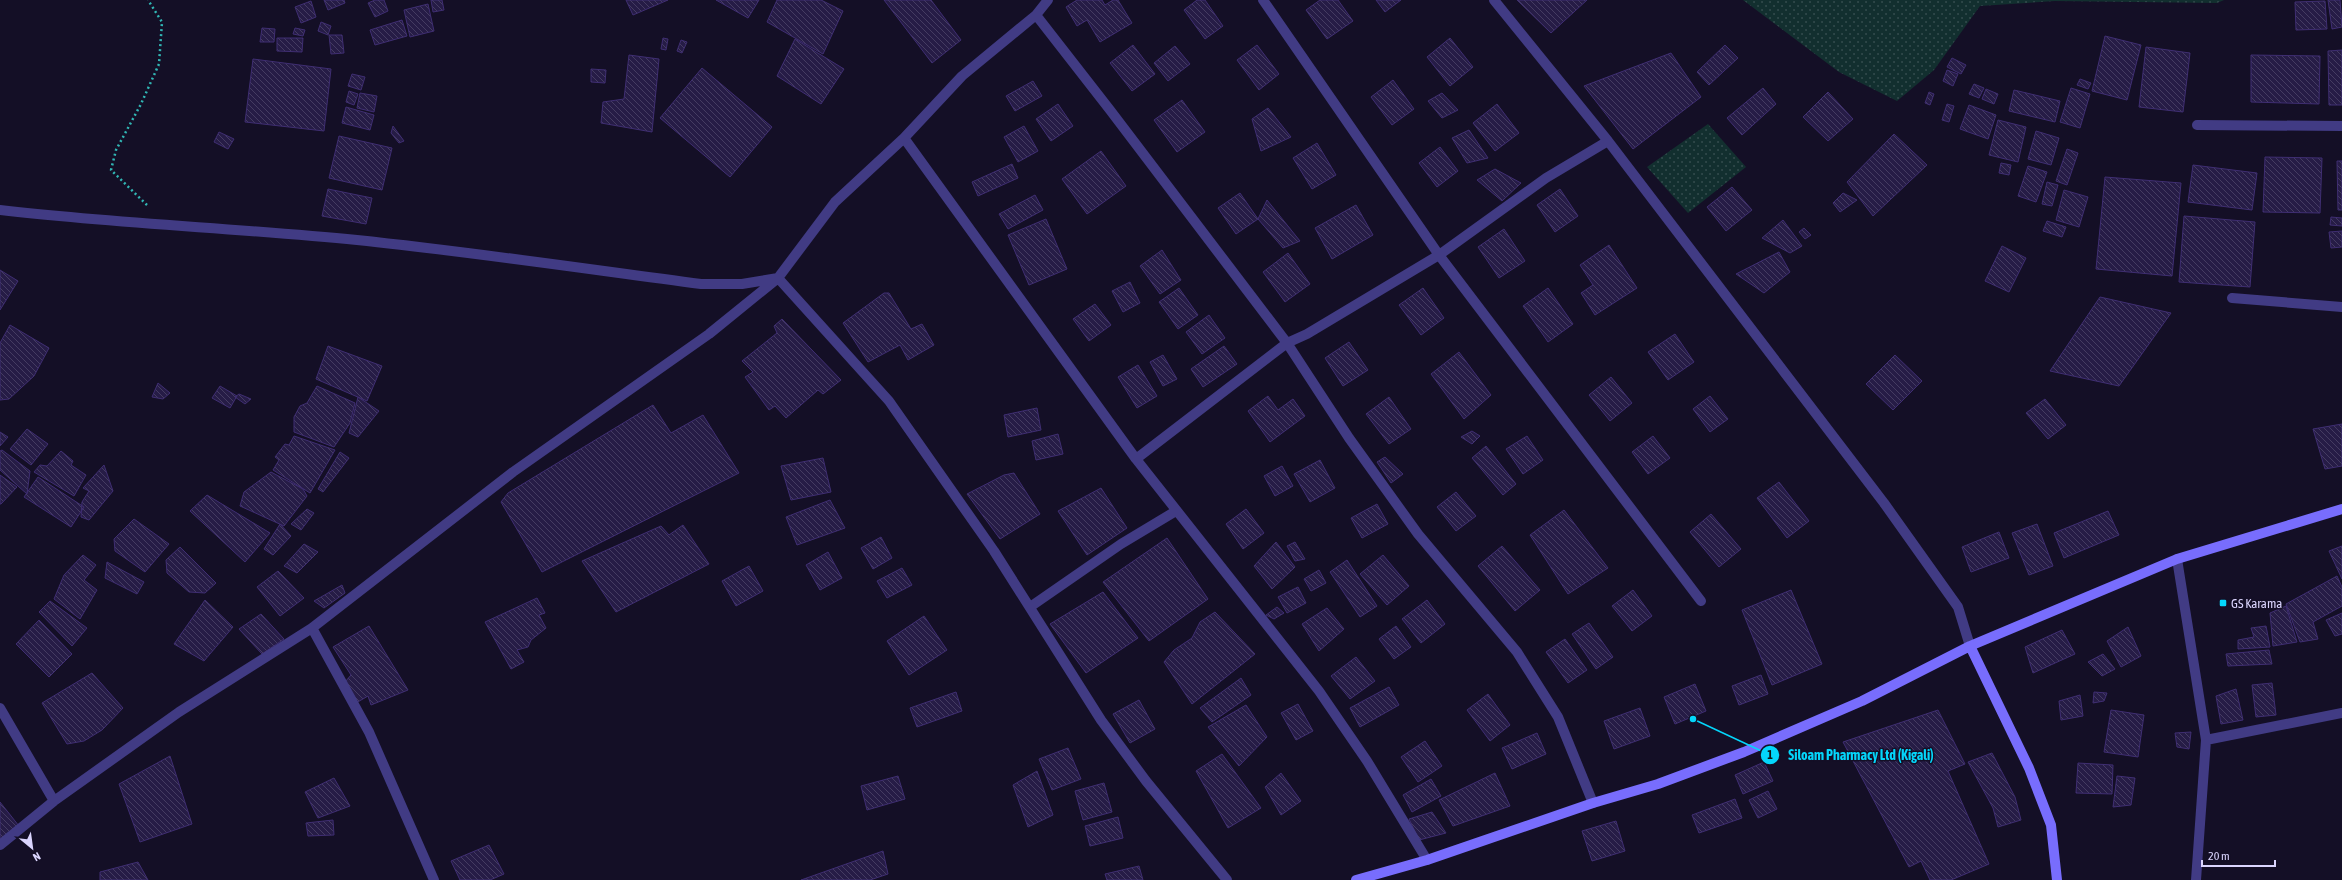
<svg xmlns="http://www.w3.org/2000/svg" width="2342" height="880" font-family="'Asap Condensed',sans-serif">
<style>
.grass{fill:url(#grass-dots)}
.building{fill:url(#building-back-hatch);stroke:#3f2e72}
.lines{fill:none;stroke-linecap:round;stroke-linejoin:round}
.path{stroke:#31b6b4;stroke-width:2.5;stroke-dasharray:2 3;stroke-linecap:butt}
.minor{stroke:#413b84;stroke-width:10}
.secondary{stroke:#786dfd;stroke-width:10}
.poi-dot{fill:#04d6fb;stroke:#140f26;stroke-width:1.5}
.labels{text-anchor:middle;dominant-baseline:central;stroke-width:3;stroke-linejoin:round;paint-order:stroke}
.poi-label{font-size:13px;fill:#dbd5fe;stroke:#140f26;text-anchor:start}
.leader{fill:none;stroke:#04d6fb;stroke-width:1.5}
.callout-dot{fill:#04d6fb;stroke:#140f26;stroke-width:1.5}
.mark-label{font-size:12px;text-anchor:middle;font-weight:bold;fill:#111}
.callout-label{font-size:14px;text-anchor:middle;font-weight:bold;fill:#04d6fb;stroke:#140f26;stroke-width:3;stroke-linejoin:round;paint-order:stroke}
</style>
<defs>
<pattern id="grass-dots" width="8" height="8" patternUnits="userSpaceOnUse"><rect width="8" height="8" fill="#122f2f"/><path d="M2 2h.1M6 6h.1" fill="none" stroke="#344c4e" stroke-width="1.8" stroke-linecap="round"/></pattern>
<pattern id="building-back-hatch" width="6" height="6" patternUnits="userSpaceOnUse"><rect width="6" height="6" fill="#261c46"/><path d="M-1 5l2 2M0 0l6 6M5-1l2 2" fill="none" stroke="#453c62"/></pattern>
</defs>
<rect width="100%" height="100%" fill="#140f26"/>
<path class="grass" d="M1743,0h481l-7,3 -162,-2 -75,5 -46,64 -37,31 -58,-29z
M1708,124l38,43 -58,46 -41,-46z"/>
<path class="building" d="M324,0h20l1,3 -17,7z
M375,0h9l4,11 -13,6 -7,-14z
M431,0h11l2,10 -11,2z
M626,0h42l-35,15z
M716,0h43l-11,18z
M777,0h44l22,11 -20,43 -56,-32z
M884,0h47l30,40 -29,23z
M1077,0h25l3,5 8,-5h5l14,23 -32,19 -13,-22 -10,6 -11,-19z
M1197,0h8l18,26 -18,13 -21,-29z
M1320,0h18l15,21 -26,18 -21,-29z
M1376,0h25l-16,12z
M1517,0h70l-36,33z
M2328,0h12l2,27 -10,2z
M311,1l5,16 -15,6 -6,-16z
M2325,1l2,28 -31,1 -1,-28z
M428,4l6,27 -24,6 -6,-27z
M402,20l5,16 -32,9 -5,-15z
M321,22l10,4 -3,9 -10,-4z
M262,28l13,1 -1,13h-14z
M295,28l10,2 -2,6 -10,-2z
M329,35h13l2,18 -13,1z
M2105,36l36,9 -14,55 -35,-9z
M277,38h26l-1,14 -25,-1z
M663,38l5,1 -2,11 -5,-1z
M1450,38l23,29 -23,19 -23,-29z
M795,39l49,30 -23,35 -44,-28z
M681,40l6,2 -5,11 -5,-2z
M1133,45l22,29 -23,17 -22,-28z
M1257,45l22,29 -20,16 -22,-30z
M1725,45l13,13 -29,27 -12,-13z
M1175,46l15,18 -22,17 -14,-18z
M2146,47l44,6 -7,59 -44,-5z
M2342,50v55h-13l-1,-54z
M1671,53l30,44 -68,52 -49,-63z
M629,55l30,4 -7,73 -51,-9 2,-21 21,-3z
M2251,55l69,1 -1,48 -68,-2z
M1952,58l14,7 -5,9 -14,-7z
M253,59l78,10 -7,62 -79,-9z
M702,68l70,59 -42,50 -70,-59z
M591,69l15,1 -1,13 -14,-1z
M1947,70l11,4 -5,12 -10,-5z
M352,74l13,3 -4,13 -13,-4z
M2080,79l11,4 -3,6 -11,-4z
M1393,80l21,29 -22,16 -21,-28z
M1033,81l9,15 -27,15 -9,-15z
M1974,84l10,4 -5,10 -10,-4z
M1763,88l13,16 -34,31 -15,-17z
M2071,88l19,6 -10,34 -20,-6z
M1986,89l12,5 -4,10 -12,-5z
M2014,90l46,11 -5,21 -46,-11z
M349,91l9,3 -4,11 -8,-3z
M1828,92l25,27 -25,22 -25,-24z
M1929,92l5,2 -4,11 -5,-2z
M360,93l17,3 -3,16 -17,-4z
M1442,93l16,17 -16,8 -14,-17z
M1182,100l23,32 -28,20 -23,-32z
M1058,104l15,22 -22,15 -15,-22z
M1497,104l22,29 -24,18 -22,-28z
M1947,104l7,2 -5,16 -7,-2z
M1969,105l27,10 -8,24 -28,-10z
M346,107l28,8 -4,15 -28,-7z
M1268,108l23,29 -30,14 -9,-32z
M1998,120l28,7 -8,35 -29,-7z
M393,126l11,15 -5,2 -8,-10z
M1024,126l14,25 -20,11 -14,-25z
M1469,130l19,28 -21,5 -15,-25z
M2036,131l23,7 -8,27 -23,-6z
M219,132l15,7 -6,10 -14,-7z
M1894,134l33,31 -54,51 -26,-34z
M339,136l53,12 -10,42 -53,-12z
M1317,143l19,32 -24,14 -19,-31z
M1440,147l18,24 -21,16 -18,-24z
M2067,149l11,4 -11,32 -11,-4z
M1101,151l25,35 -39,28 -25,-35z
M2265,157l57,1 -2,55 -57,-1z
M2337,161h5v49h-4z
M2001,163l10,2 -2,10 -10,-2z
M1012,164l6,14 -40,18 -6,-14z
M2193,165l64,8 -5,37 -64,-8z
M2028,166l19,6 -11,30 -18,-6z
M1495,169l26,14 -19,18 -25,-21z
M2105,177l76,6 -9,93 -76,-7z
M2047,182l11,3 -6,21 -10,-2z
M1732,187l20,23 -26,21 -19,-24z
M328,189l44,9 -6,26 -44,-8z
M1560,189l18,27 -23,16 -18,-27z
M2064,190l24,7 -9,30 -23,-7z
M1240,193l18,26 -22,15 -18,-26z
M1843,193l14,7 -17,12 -7,-9z
M1035,195l8,15 -35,19 -9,-15z
M1267,200l33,41 -17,7 -25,-29z
M1356,205l17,30 -41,24 -17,-31z
M2184,216l71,6 -5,65 -71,-5z
M2331,217l11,1v8l-12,-1z
M1046,219l21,50 -38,16 -21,-50z
M1783,220l19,26 -12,7 -28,-15z
M2047,221l19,6 -4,10 -19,-6z
M1804,228l7,7 -6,4 -6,-7z
M1504,229l21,32 -26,17 -21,-31z
M2342,231v16l-11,1 -2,-16z
M1609,245l28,43 -42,27 -14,-22 12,-8 -13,-20z
M2002,246l24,12 -17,34 -24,-11z
M1162,250l19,30 -21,14 -20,-28z
M1779,252l11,20 -26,21 -28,-19z
M1288,253l22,31 -25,18 -22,-30z
M0,270l18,11 -18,29z
M1130,282l10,21 -17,9 -11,-21z
M1179,288l19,27 -20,14 -19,-27z
M1423,288l21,30 -23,17 -22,-30z
M1548,288l25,36 -25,18 -25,-36z
M884,293h5l22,36 11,-5 12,21 -26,15 -8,-15 -32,17 -25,-39z
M2100,297l71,16 -52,73 -69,-15z
M1095,304l16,21 -22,16 -16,-22z
M1209,315l16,23 -23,16 -16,-22z
M782,319l59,61 -18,14 -5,-4 -32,28 -11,-12 -6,4 -24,-33 8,-5 -11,-11 35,-28 -3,-7z
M10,325l39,23 -15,28 -25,23 -9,1v-57z
M1675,334l19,28 -26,18 -20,-28z
M1349,342l19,28 -25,16 -18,-28z
M328,346l54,20 -15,35 -51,-22z
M1224,346l13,18 -34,23 -12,-18z
M1459,352l32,43 -27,24 -33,-45z
M1163,355l14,24 -14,7 -13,-24z
M1895,355l27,26 -29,29 -27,-26z
M1138,365l19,31 -20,12 -19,-31z
M1611,377l21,26 -22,18 -21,-26z
M158,383l12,10 -7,6 -11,-2z
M220,386l17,10 -7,12 -18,-10z
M317,386l38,17 -5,20 -16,24 -40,-15v-15l6,-11 7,-3z
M239,394l12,5 -6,5 -10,-7z
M1268,396l10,14 15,-11 12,17 -35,26 -22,-31z
M1710,396l18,23 -18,13 -17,-23z
M358,397l21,14 -21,26 -9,-4z
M1389,397l22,32 -22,15 -23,-30z
M2045,399l21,26 -18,14 -22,-26z
M653,405l18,28 32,-18 36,58 -197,99 -41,-70 7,-9z
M1037,408l4,22 -33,7 -4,-22z
M2342,424v42l-17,3 -12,-40z
M27,429l21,15 -17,21 -21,-16z
M1472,431l8,5 -8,8 -11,-7z
M0,432l8,5 -8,9z
M1058,434l5,20 -27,6 -4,-19z
M294,436l41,14 -25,43 -37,-23 6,-10 -4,-3 10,-13 4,1z
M1527,436l16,24 -20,14 -17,-25z
M1653,436l17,22 -22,16 -16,-22z
M1486,446l30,38 -13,11 -31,-37z
M2,450l28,21 -3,23 -27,-24v-19z
M61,451l12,10 -2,4 15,10 -12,21 -40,-24 6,-7 7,1z
M340,452l9,6 -26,34 -5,-3z
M1385,457l18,17 -12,9 -14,-21z
M823,458l8,34 -40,8 -10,-34z
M1320,460l15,28 -25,14 -16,-28z
M104,465l9,26 -24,29 -8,-3 1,-15 7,-11 -6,-3z
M1282,466l11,20 -18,10 -11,-20z
M271,472l32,17 4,7 -23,30 -44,-20 4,-14z
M1014,473l26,41 -40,25 -33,-45 37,-19z
M0,475l17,12 -16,17h-1z
M38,477l46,30 -13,20 -47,-30z
M1779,482l30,39 -22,17 -30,-40z
M1101,488l26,40 -40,27 -29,-44z
M1456,492l20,24 -20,15 -19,-24z
M207,495l63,38 -25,29 -55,-51z
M830,500l15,28 -48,17 -11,-28z
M1377,504l11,20 -26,14 -11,-20z
M307,509l7,4 -13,17 -10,-6z
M1246,509l18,24 -21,16 -17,-25z
M1564,510l44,58 -40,26 -38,-59z
M2108,511l11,24 -55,23 -10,-25z
M1711,514l30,35 -22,18 -29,-35z
M134,519l35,25 -24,28 -30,-21 -1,-12z
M280,524l11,12 -18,19 -9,-6z
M2037,524l16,42 -24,9 -17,-42z
M683,525l26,39 -93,48 -34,-51 79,-35 8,9z
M1999,532l10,26 -38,14 -9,-25z
M881,537l11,21 -19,11 -12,-21z
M1167,538l41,61 -59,42 -46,-59z
M1276,542l19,25 -23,22 -18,-23z
M1295,542l10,17 -10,2 -8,-15z
M304,544l14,8 -21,21 -13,-7z
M1502,546l38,44 -25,21 -37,-45z
M2342,546v33l-13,-28z
M180,547l36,36 -11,10 -16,-1 -22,-19 -1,-13z
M828,552l14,26 -22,12 -14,-25z
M83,555l13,10 -12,15 13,10 -17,29 -26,-20 10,-24z
M1383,555l26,31 -22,19 -27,-31z
M1347,560l30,46 -17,11 -30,-45z
M107,562l37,20 -7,12 -32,-16z
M749,566l14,25 -27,15 -14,-25z
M902,568l10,17 -25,13 -10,-17z
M1319,570l7,13 -15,8 -7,-12z
M278,571l26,27 -24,18 -23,-29z
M2337,576l5,11v19l-29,16 5,17 -18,3 -14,-38z
M342,585l3,8 -21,15 -10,-7z
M1298,587l8,16 -19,10 -9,-16z
M1633,590l19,26 -20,15 -20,-25z
M1791,590l31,74 -50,21 -30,-75z
M1103,592l35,46 -52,35 -36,-49z
M537,598l8,15 -6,2 7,13 -15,12 -3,7 -11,3 7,12 -13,7 -26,-47z
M205,600l28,27 -29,34 -30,-17z
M1427,600l18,24 -24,19 -19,-24z
M50,601l37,27 -15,18 -33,-34z
M2286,606l11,36 -24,4 -3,-33z
M1277,607l7,6 -10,6 -8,-4z
M1327,608l17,21 -25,22 -17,-27z
M1215,612l40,42 -63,50 -28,-42 10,-12 18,-12 8,-16z
M2342,613v21l-7,2 -9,-16z
M261,614l23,25 -22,15 -23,-25z
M924,616l23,34 -38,25 -22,-34z
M39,620l33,34 -23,23 -33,-33z
M1589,623l24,34 -17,12 -24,-35z
M369,626l39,64 -37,15 -3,-9 -12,7 -11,-21 6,-7 -18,-28z
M1396,626l15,21 -17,12 -15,-20z
M2266,626l4,21 -32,2v-9l16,-3 -3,-9z
M2128,627l13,29 -20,11 -14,-26z
M2062,630l13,24 -42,19 -8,-26z
M1565,639l22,31 -19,13 -22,-31z
M2269,650l3,14 -44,2 -2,-12z
M2103,654l12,15 -13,7 -14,-14z
M1356,657l19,24 -25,18 -19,-23z
M92,673l31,35 -21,22 -18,11 -17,3 -25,-41z
M1761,675l7,19 -29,11 -7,-19z
M1241,678l10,17 -39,27 -12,-14z
M2272,683l4,32 -20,2 -4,-32z
M1695,684l11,27 -31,13 -11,-27z
M1389,687l10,18 -39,22 -10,-19z
M2236,689l7,31 -22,4 -5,-28z
M956,692l6,19 -45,16 -7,-19z
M2094,692l13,1 -3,8 -11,2z
M1488,694l22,31 -20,16 -23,-31z
M2080,695l3,21 -22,4 -2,-19z
M1139,700l16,29 -25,14 -17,-29z
M1298,704l15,27 -17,9 -15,-27z
M1246,705l21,32 -28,29 -31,-39z
M1640,708l10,28 -36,13 -10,-28z
M1938,710l27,54 -17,7 41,93 -38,16h-21l-9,-19 -12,6 -66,-125z
M2111,710l33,5 -6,42 -34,-5z
M2191,732l-2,17 -12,-2 -2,-14z
M1537,733l9,21 -34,15 -10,-21z
M1425,741l17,25 -24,16 -17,-25z
M1068,748l13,31 -29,11 -13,-31z
M1992,753l23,44 6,23 -23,7 -5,-19 -25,-46z
M1222,754l39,54 -33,20 -32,-57z
M170,756l22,68 -52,18 -21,-58z
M1764,762l9,19 -30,13 -8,-19z
M2078,763l35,2 -1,29 -36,-1z
M1037,771l16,44 -25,12 -15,-42z
M1281,773l20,28 -20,14 -16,-28z
M1495,773l15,33 -57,20 -14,-26z
M898,776l7,23 -38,11 -6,-24z
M2117,776l18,2 -4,27 -18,2z
M334,778l16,28 -32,12 -13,-26z
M1431,779l10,17 -29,16 -9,-17z
M1104,783l8,29 -29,8 -8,-29z
M1768,791l9,18 -19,9 -9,-18z
M1735,799l7,19 -43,15 -7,-18z
M0,802l19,24 -19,14z
M1432,812l14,21 -27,7 -10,-21z
M1118,817l5,21 -33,8 -5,-20z
M333,820l1,15 -26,1 -2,-13z
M1616,821l9,30 -33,10 -10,-30z
M489,845l15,29 -14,6h-30l-9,-19z
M883,851l5,23 -18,6h-69z
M138,862l10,18h-48v-8z
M1139,866l4,14h-36l-2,-6z"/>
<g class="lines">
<path class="path" d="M147,205l-36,-35 5,-20 25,-46 18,-40 3,-42 -14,-22"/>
<path class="minor" d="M1263,0l176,255 262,346
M1494,0l114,141 276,362 74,104 12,39
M1036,15l74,95 177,233 62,95 69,96 99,118 41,65 35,86
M2197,125l145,1
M904,138l232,321 183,232 48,70 60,99
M0,210c119,14 238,18 357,30 115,12 230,29 344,44h41l36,-6 111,123 105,150 107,169 45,61 81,99
M2232,298l110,9
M1136,459l151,-116 20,-9 132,-79 107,-77 62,-37
M2177,559l29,181 -10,140
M1030,607l91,-63 55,-33
M312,628l57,104 65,148
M0,708l54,93
M2206,740l136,-27
M0,845l54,-44 125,-89 133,-84 201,-156 196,-138 69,-56 57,-76 69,-64 58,-62 74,-61 12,-15"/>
<path class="secondary" d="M1970,646l59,122 22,57 6,55
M1356,880l71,-20 166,-57 65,-19 86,-32 118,-51 108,-55 207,-87 165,-50"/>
</g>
<rect class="poi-dot" x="2219" y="599" width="8" height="8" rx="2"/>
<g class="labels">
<g class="poi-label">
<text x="2231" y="603">GS Karama</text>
</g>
</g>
<path class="leader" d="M1693 719L1770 755"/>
<g class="callout-dot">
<circle cx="1693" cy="719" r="4"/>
<circle cx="1770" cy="755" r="10"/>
</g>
<g class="mark-label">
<text x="1770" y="759">1</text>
</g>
<g class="callout-label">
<text x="1861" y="760">Siloam Pharmacy Ltd (Kigali)</text>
</g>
<g transform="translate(32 848) rotate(151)" stroke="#140f26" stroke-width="3" paint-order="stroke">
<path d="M0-3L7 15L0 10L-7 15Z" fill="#dbd5fe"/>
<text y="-6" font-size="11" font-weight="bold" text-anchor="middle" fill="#dbd5fe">N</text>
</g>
<path d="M2202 860v6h73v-6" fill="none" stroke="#dbd5fe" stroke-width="2"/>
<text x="2208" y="860" font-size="12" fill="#dbd5fe" stroke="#140f26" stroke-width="3" paint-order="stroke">20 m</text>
</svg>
